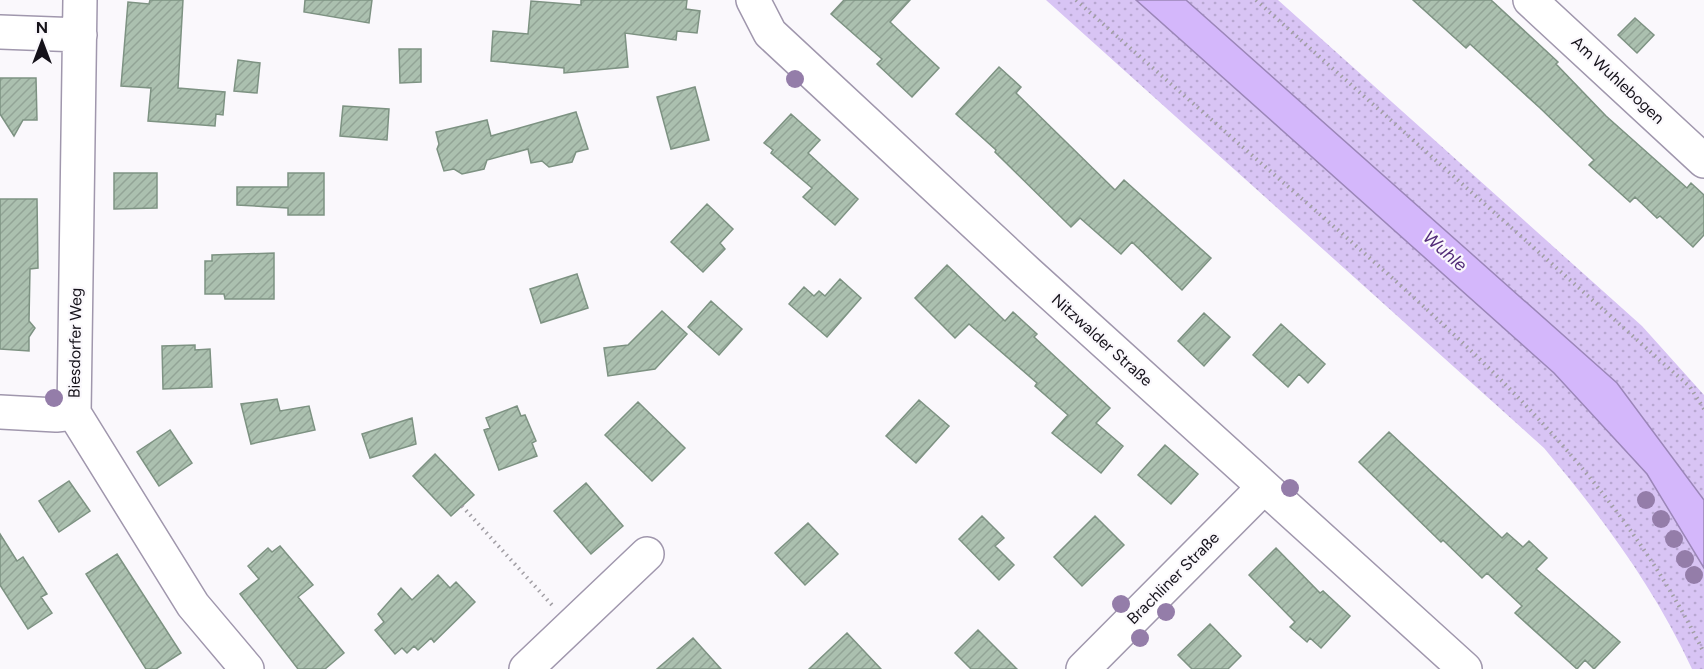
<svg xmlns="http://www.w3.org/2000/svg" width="1704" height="669" font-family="Figtree,sans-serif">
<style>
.park{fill:url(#park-dots)}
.water{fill:#d4b7fb;stroke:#9b86b8;stroke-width:1.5}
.building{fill:url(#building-hatch);stroke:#7d9282;stroke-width:1.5}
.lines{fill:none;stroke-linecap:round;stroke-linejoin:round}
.minor-casing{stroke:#a097ad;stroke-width:36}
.path{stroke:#a19ea4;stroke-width:4;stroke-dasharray:1.5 4.5;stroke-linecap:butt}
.minor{stroke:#fff;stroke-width:33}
.tree{fill:#947da9}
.labels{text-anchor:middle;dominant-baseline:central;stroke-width:4.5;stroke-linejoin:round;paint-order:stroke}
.street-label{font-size:16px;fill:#15121a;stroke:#faf8fc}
.water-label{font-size:18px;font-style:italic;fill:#532d79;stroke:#faf8fc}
</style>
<defs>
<pattern id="park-dots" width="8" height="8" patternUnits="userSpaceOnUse" patternTransform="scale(1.5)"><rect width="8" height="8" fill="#d8c4f4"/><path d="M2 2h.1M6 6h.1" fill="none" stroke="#b8a7d1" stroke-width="1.8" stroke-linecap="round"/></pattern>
<pattern id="building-hatch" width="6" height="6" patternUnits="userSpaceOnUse" patternTransform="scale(1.5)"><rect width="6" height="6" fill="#abc0af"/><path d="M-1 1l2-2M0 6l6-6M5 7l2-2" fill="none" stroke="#92a496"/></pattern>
</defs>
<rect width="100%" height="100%" fill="#faf8fc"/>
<path class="park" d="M1046,0h90l418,373 93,101 57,94v101h-12c-38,-82 -90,-152 -148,-221z
M1186,0h92l364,326 62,69v105l-87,-117z"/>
<path class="water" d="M1136,0h50l431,383 87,117v68l-57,-94 -93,-101z"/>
<path class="building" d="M150,0h33l-5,88 47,4 -2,23 -7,-1 -1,12 -67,-5 3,-33 -30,-2 7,-84 21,2z
M305,0h67l-3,23 -65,-11z
M581,0h106l-1,9 14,2 -3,22 -20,-2 -1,9 -51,-7 3,34 -64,6v-5l-73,-7 2,-30 35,3 3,-33 50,4z
M844,0h66l-20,22 49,46 -27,29 -35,-33 5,-5 -51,-45z
M1413,0h78l67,62 -2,2 50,52 81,72 4,-5 13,12v40l-11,12 -33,-31 -3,2 -22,-21 -5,5 -41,-37 5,-5 -54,-52 -70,-64 -4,4z
M1635,18l19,17 -17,18 -19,-18z
M399,49h22v33l-21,1z
M238,60l22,3 -3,30 -23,-2z
M999,67l22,20 -5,6 99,97 9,-10 87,78 -29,32 -50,-48 -11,12 -41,-36 -9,9 -76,-75 1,-2 -40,-36z
M0,78h36l1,42h-14l-9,16 -14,-22z
M695,87l14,53 -38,9 -14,-52z
M343,106l46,3 -2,31 -47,-4z
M576,112l12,37 -12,3 -4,10 -23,5 -7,-6 -11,2 -3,-14 -41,11 -3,9 -22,5 -8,-5 -10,2 -7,-22 2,-5 -3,-12 51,-12 4,16z
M791,114l29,26 -12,13 50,46 -23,26 -32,-28 9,-9 -41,-35 2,-3 -9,-7z
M114,173h43v35l-43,1z
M288,173h36v42h-36v-7l-51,-3v-18h51z
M0,199h37l1,69 -8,1 -1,52 6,7 -6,9v14l-29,-2z
M707,204l26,25 -13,14 5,6 -22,23 -32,-30z
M274,253v46h-49l-1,-5h-19v-33h7v-6z
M947,265l58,56 8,-9 24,22 -3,3 76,71 -14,15 27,23 -22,27 -49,-40 16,-18 -33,-29 2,-3 -68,-59 -14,14 -40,-40z
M577,274l11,34 -47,15 -11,-34z
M840,279l21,19 -34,39 -38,-33 15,-17 10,9 5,-5 6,5z
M711,301l31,28 -23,26 -31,-28z
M662,311l25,23 -32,35 -47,7 -4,-28 24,-3z
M1204,313l26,24 -26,29 -26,-25z
M1281,324l44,40 -17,19 -9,-9 -11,13 -35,-32z
M195,345v5l15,-1 2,38 -49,2 -1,-43z
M277,399l3,12 29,-5 6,24 -64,14 -10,-40z
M919,400l30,26 -33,37 -30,-27z
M638,402l47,46 -33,33 -47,-46z
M517,406l4,10 4,-1 11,26 -4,2 5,13 -38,14 -15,-40 6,-2 -4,-10z
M412,418l4,26 -46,14 -8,-24z
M170,430l22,33 -33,23 -22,-34z
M1389,432l113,106 5,-5 16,14 6,-6 18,17 -11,11 84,73 -26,27 -9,-9 -8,9 -62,-56 7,-7 -35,-33 -5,5 -39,-38 -2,2 -82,-80z
M1165,445l33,29 -27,30 -33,-29z
M435,454l39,41 -23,21 -38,-40z
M69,481l21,30 -31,21 -20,-31z
M586,483l37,43 -32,28 -37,-43z
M982,516l22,22 -9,8 19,19 -15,15 -40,-41z
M1095,516l29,29 -42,41 -28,-29z
M808,523l30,31 -33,31 -30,-32z
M0,534l17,27 6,-4 24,37 -6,3 11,16 -24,16 -28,-44z
M280,546l33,39 -15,12 46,56 -19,16h-27l-58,-75 19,-15 -11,-13 20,-18 4,4z
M1276,548l44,45 3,-2 27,25 -29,32 -11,-10 -3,4 -17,-15 5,-5 -46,-47z
M117,554l64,99 -25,16h-10l-60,-95z
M438,575l12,13 6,-6 19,20 -41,40 -3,-4 -13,12 -4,-4 -7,7 -5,-5 -7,6 -20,-24 9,-8 -6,-8 23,-26 11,12z
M1210,624l31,32 -13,13h-36l-14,-14z
M978,630l39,39h-46l-16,-16z
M847,633l34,36h-72z
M693,638l28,31h-64z"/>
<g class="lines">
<g class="minor-casing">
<path id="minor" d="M80,0l-6,413 119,192 54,64
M753,0l17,33 257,239 438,397
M1530,0l174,161
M0,32l80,3
M0,412l56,3 18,-2
M526,669l121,-115
M1083,669l181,-182"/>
</g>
<path class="path" d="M1076,0c87,77 174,154 262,230 144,127 280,248 366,423
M1256,0l434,387 14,22
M462,506l90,99"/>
<use href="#minor" class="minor"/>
</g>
<g class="tree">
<circle cx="795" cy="79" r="9"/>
<circle cx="54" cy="398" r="9"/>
<circle cx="1290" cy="488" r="9"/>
<circle cx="1646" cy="500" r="9"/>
<circle cx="1661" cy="519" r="9"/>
<circle cx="1674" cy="539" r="9"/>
<circle cx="1685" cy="559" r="9"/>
<circle cx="1694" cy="575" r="9"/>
<circle cx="1121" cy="604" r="9"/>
<circle cx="1166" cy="612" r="9"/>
<circle cx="1140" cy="638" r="9"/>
</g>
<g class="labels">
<g class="street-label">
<text transform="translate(1618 80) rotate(43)">Am Wuhlebogen</text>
<text transform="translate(1102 340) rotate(42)">Nitzwalder Straße</text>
<text transform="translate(75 343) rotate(-89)">Biesdorfer Weg</text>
<text transform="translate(1173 578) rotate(-45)">Brachliner Straße</text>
</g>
<g class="water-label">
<text transform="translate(1445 251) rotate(41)">Wuhle</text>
</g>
</g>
<g transform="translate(42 42)" stroke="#faf8fc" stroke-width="4.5" paint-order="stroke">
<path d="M0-4.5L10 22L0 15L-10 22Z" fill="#15121a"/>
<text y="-9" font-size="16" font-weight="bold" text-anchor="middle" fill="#15121a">N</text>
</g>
</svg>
